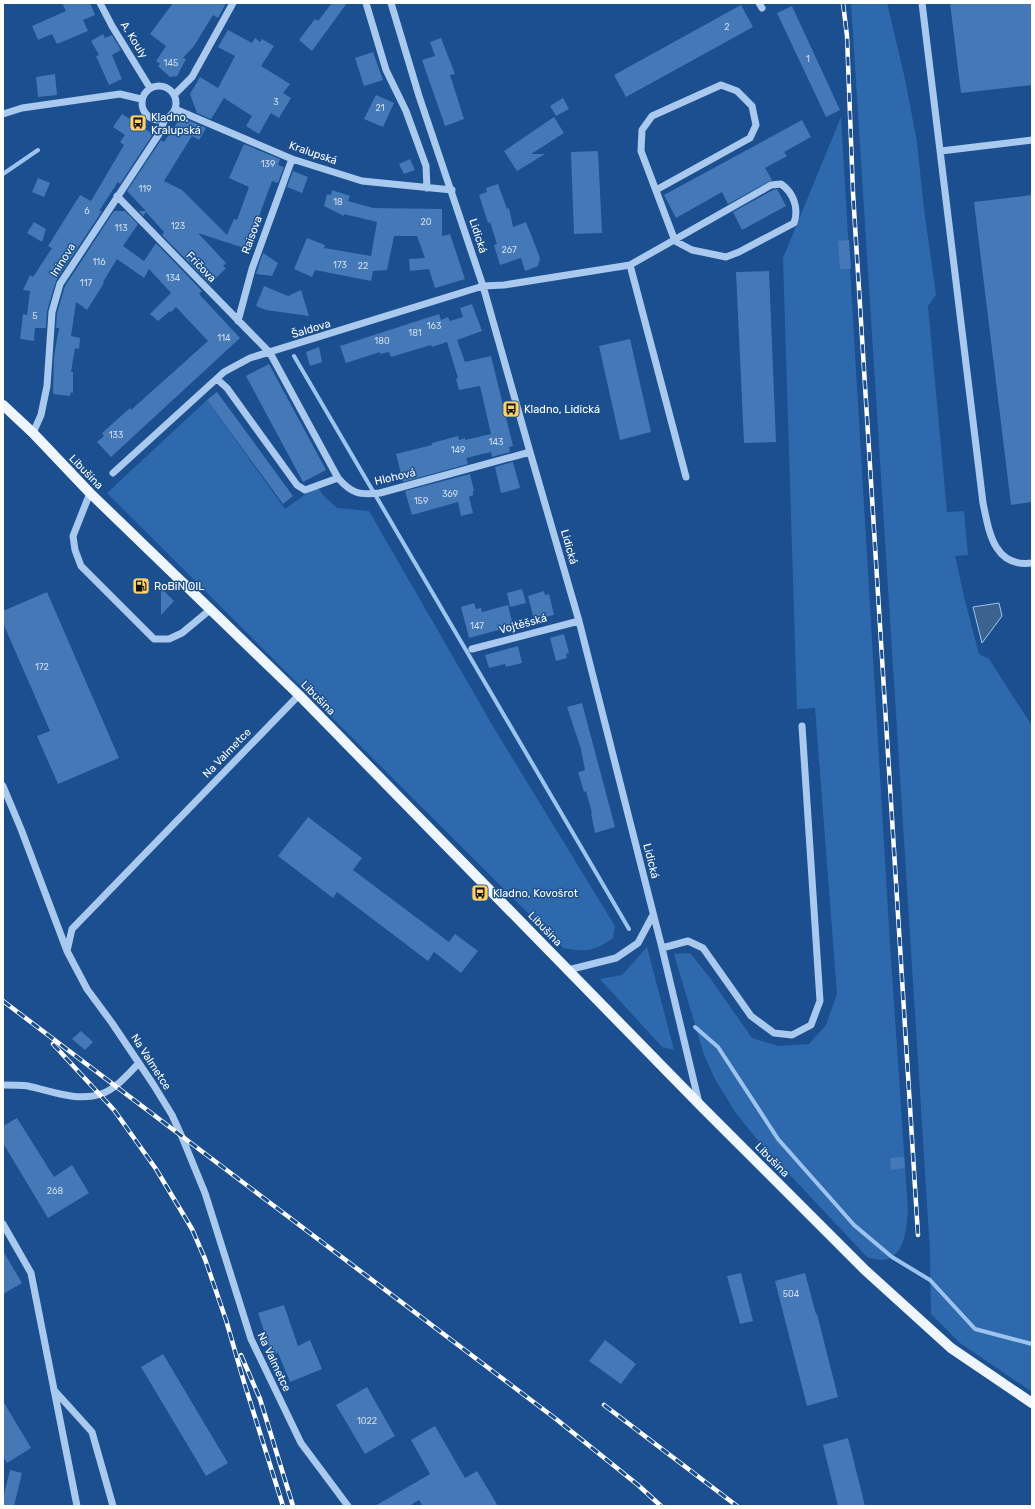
<svg xmlns="http://www.w3.org/2000/svg" width="1035" height="1509" font-family="Rubik,sans-serif">
<style>
.green{fill:#2e69ad}
.water{fill:#3c6290;stroke:#9cc4f0}
.lines{fill:none;stroke-linecap:round;stroke-linejoin:round}
.stream{stroke:#9cc4f0;stroke-width:4}
.building{fill:#4478b7}
.minor{stroke:#a9c9ee;stroke-width:7}
.major{stroke:#f0f6ff;stroke-width:10}
.rail-casing{stroke:#fff;stroke-width:4.5}
.rail{stroke:#1b4f8f;stroke-width:3;stroke-dasharray:9;stroke-linecap:butt}
.labels{text-anchor:middle;dominant-baseline:central;stroke-width:3;stroke-linejoin:round;paint-order:stroke}
.number-label{font-size:9px;fill:#d0dded}
.street-label{font-size:11px;fill:#fff;stroke:#1b4f8f}
.poi-label{font-size:11px;fill:#fff;stroke:#1b4f8f;text-anchor:start}
</style>
<rect width="100%" height="100%" fill="#1b4f8f"/>
<path class="green" d="M851,3h36l18,76 12,63 7,67 12,86 -8,11 19,206 17,-1 4,44 -13,1 10,45 14,53 10,5 43,67v666l-72,-49 -29,-29 -1,-63z
M841,117l49,827 18,267c-2,17 -2,46 -26,49 -4,0 -11,-2 -15,-3l-107,-114 -25,-31 -20,-33 -11,-24 -30,-101 16,-1 20,25 42,60 26,8 31,-2 17,-19 11,-31 -22,-286 -18,1 -14,-451z
M207,400l78,109 32,-23 6,9 14,13 32,3 125,217 121,198 -2,12c-20,14 -26,14 -50,10l-456,-455z
M647,947l27,103 -12,-3 -62,-68 22,-4z"/>
<path class="water" d="M999,603l3,13 -20,27 -9,-36z"/>
<g class="lines">
<path class="stream" d="M3,174l35,-24
M294,356l335,573
M695,1027l23,20 60,92 76,86 38,32 38,23 45,49 57,15"/>
</g>
<path class="building" d="M62,3h28l5,12 -12,5 5,11 -31,13 -5,-10 -14,6 -6,-14 34,-15z
M173,3h53l-8,15 -5,-3 -19,31 -11,12 3,1 -9,17 -7,1 -12,-11 2,-2 -4,-3 10,-15 -16,-12z
M332,3h15l-35,48 -13,-11 16,-21 3,2z
M950,3h82v82l-71,8z
M741,5l12,22 -127,70 -12,-22z
M792,6l48,104 -14,7 -49,-104z
M228,30l24,13 3,-5 5,4 2,-3 12,7 -13,20 29,18 -7,9 8,5 -12,20 -8,-5 -12,21 -13,-8 6,-10 -28,-18 -13,21 -14,-6 -7,-19 10,-17 18,11 17,-32 -17,-9z
M103,34l2,4 7,-3 9,15 -9,5 10,24 -13,6 -13,-29 3,-1 -8,-14z
M441,38l14,36 -5,1 14,44 -19,7 -23,-66 13,-4 -5,-14z
M373,52l10,28 -19,6 -9,-28z
M55,74l2,21 -19,2 -2,-20z
M376,95l18,8 -11,24 -19,-8z
M563,98l6,11 -13,7 -6,-10z
M122,114l31,20 -33,50 -2,-2 -19,29h3l-46,70 -9,30 -1,17h-11l-1,13 -14,-2 3,-25 4,1 3,-24 -7,-1 7,-15 3,2 19,-29 -4,-2 32,-51 11,6 33,-56 -4,-3 5,-7 -12,-8z
M181,117l25,11 -7,12 -7,-4 -28,45 18,9 45,45 7,-16 3,1 12,-33 -20,-9 15,-34 36,15 -2,6 6,2 -6,16 -6,-2 -25,68 -49,-16 28,30 -3,3 3,2 -16,16 -48,-49 2,-3 -18,-20 -3,4 -4,-5h7l-19,-20 34,-51 3,2z
M554,117l10,16 -33,21h14l-28,17 -13,-20z
M802,120l9,17 -27,15 3,4 -22,12 7,12 -44,24 -6,-12 -46,26 -12,-23z
M598,151l4,82 -28,1 -3,-82z
M410,159l5,11 -11,4 -5,-10z
M293,171l15,6 -6,16 -15,-6z
M38,178l12,5 -6,14 -12,-5z
M498,184l9,25 2,-1 4,19 13,-5 14,36 -2,8 -13,5 -4,-13 -21,7 -6,-20 3,-1 -7,-22 -2,1 -9,-28 8,-3 -1,-4z
M777,189l9,17 -44,24 -9,-18 40,-22z
M332,190l18,6 -2,5 25,7 69,1v27l8,-2 15,45 -30,9 -6,-19 -19,2 -1,-12 16,-1 -8,-22h-23l-7,34 -14,1 -2,10 -56,-11 -3,7 -18,-8 13,-31 18,7 -1,3 47,8 6,-34 -33,-8v2l-20,-10 3,-12 4,1z
M1032,195v307l-21,3 -37,-303z
M114,211h11l13,13 -15,22 21,15 12,-18 46,48 -3,3 41,44 -129,119 -14,-15 7,-6 -2,-3 28,-25 1,2 77,-69 -32,-34 -5,5 -1,-1 -12,10 -8,-7 21,-21 -22,-24 -5,9 -27,-19 -14,23 1,1 -17,27 -11,-8 -5,34 9,2 -1,11 -4,-1 -4,24h2v21l-2,-1 -1,4 -17,-2 1,-38 5,-28h-3l1,-15 8,-27z
M34,222l12,7 -4,13 -15,-9z
M849,240l2,29h-11l-2,-28z
M263,253l15,10 -6,13 -16,-2z
M769,271l7,171 -32,1 -8,-171z
M264,286l24,10 13,-6 8,26 -43,-6 -10,-4z
M472,304l10,27 -25,9 8,22 26,-6 22,90 -4,1 1,5 -18,5 -1,-5 -25,6 2,6 -65,18 -7,-28 36,-9v-2l26,-7 1,4 6,-2v2l26,-6 -11,-48 -21,4 -3,-11 2,-1 -11,-36 -15,5 -1,-2 -40,12 -2,-5 -9,2v-2l-34,11 -6,-17 99,-32 2,6 7,-3 2,4 13,-4 -3,-9z
M630,339l21,93 -31,8 -21,-94z
M319,347l3,15 -12,4 -4,-14z
M269,364l57,106 -23,12 -57,-106z
M217,392l76,104 -10,8 -76,-104z
M513,462l7,26 -19,5 -6,-26z
M470,474l4,17h-1v4l-4,2 4,16 -12,3 -3,-14 -46,13 -7,-24z
M161,588l13,13 -13,14z
M522,589l4,14 -16,4 -3,-14z
M544,591l1,4 4,-1 5,21 -20,5 -6,-24z
M47,592l72,166 -61,26 -21,-48 13,-5 -47,-108v-12z
M474,603l2,6 5,-1 1,4 26,-7 5,21 -44,12 -8,-31z
M564,634l5,19 -3,1 1,4 -11,3 -6,-23z
M518,646l4,17 -16,4 -1,-3 -16,4 -4,-13z
M582,703l33,124 -20,6 -4,-20h1l-6,-22 -2,1 -6,-20 7,-2 -4,-21 -14,-42z
M308,817l54,41 -9,12 96,72 6,-8 23,17 -17,22 -27,-21 -6,9 -91,-69 -4,6 -55,-42z
M81,1031l12,11 -8,8 -13,-11z
M17,1118l37,59 18,-12 17,28 -41,25 -45,-75v-17z
M904,1157l1,11 -14,2 -1,-12z
M3,1251l19,32 -19,11z
M741,1273l12,48 -13,3 -13,-48z
M805,1273l11,41h1l21,83 -31,9 -32,-125z
M284,1305l14,41 12,-6 12,29 -32,13 -12,-29 -6,2 -14,-42z
M605,1340l31,24 -15,20 -32,-23z
M163,1354l65,109 -22,13 -65,-109z
M367,1387l28,49 -30,18 -29,-49z
M3,1401l28,47 -24,15 -4,-6z
M435,1426l30,52 12,-7 21,35h-75l-4,-6 -10,6h-34l55,-32 -19,-34z
M848,1438l17,68h-27l-15,-61z
M10,1470l12,3 -8,33h-11v-8z"/>
<g class="lines">
<path class="minor" d="M100,3l12,23 38,62
M366,3l20,67 20,41 20,55 1,22
M391,3l28,93 64,190 47,166 49,169 83,327 37,155
M759,3l3,5
M922,3l61,500c6,29 11,65 49,60
M142 103a17 17 0 1 1 34 0a17 17 0 1 1-34 0Z
M174,95l18,-18 41,-74
M175,109l117,50 70,22 90,9
M3,114l19,-6 98,-14 21,5
M941,151l91,-11
M117,196l153,157 68,125c14,16 21,17 42,15l150,-41
M630,265l56,212
M238,321l14,-52 40,-110
M217,379l10,9 70,97 8,5 33,-12
M33,433l8,-18 6,-29 5,-74 8,-28 99,-150 6,-15
M113,473l111,-101 26,-14 233,-72 21,-1 126,-20 141,-80 10,-1c13,9 18,25 13,39l-55,29 -13,5 -34,-7 -17,-9 -34,-90 1,-21 10,-14 69,-31 16,6 15,15 4,19 -6,13 -94,52
M90,493l-17,43 2,14 6,16 73,73h15l13,-6 29,-24
M472,649l107,-28
M3,786l18,43 46,122 20,38 25,34 41,61 19,31 10,22 23,56 46,146 50,104 47,63
M662,948l26,-7 15,7 48,68 23,17 18,2 19,-10 9,-24 -18,-275
M67,951l5,-22 227,-234
M568,970l48,-12 22,-15 15,-28
M3,1085c8,0 17,0 25,1 23,5 49,16 73,8 15,-5 27,-20 38,-31
M3,1224l28,49 46,233
M54,1390l38,42 21,74"/>
<path class="major" d="M3,405l30,28 57,60 209,202 401,410 165,165 86,78 81,55"/>
<g class="rail-casing">
<path id="rail" d="M843,3l4,33 6,157 65,1042
M3,1001l553,418 82,66 23,21
M53,1044l61,66 42,59 36,60 13,30 21,61 18,62 39,124
M241,1355l19,44 33,107
M604,1405l133,101"/>
</g>
<use href="#rail" class="rail"/>
</g>
<defs>
<g id="bus-square" transform="scale(0.9)"><rect x="-9" y="-9" width="18" height="18" rx="4" fill="#ffd166" stroke="#1b4f8f"/><path d="M-5-6H5V4H4V6H2V4H-2V6H-4V4H-5ZM-3.5-4V0h7V-4ZM-3.5 1.2v1.5H-2V1.2ZM2 1.2v1.5H3.5V1.2Z" fill="#111"/></g>
<g id="fuel-square" transform="scale(0.9)"><rect x="-9" y="-9" width="18" height="18" rx="4" fill="#ffd166" stroke="#1b4f8f"/><path d="M-5.5-6h7V0h2V4h1.3V-2.5L3-4.5l.8-.8L6-3V5H2.5V1h-1V6h-7ZM-4.2-4.7v3.2H.2V-4.7Z" fill="#111"/></g>
</defs>
<g fill-rule="evenodd">
<use href="#bus-square" x="138" y="123"/>
<use href="#bus-square" x="511" y="409"/>
<use href="#fuel-square" x="141" y="586"/>
<use href="#bus-square" x="480" y="893"/>
</g>
<g class="labels">
<g class="number-label">
<text x="727" y="27">2</text>
<text x="808" y="59">1</text>
<text x="171" y="63">145</text>
<text x="276" y="102">3</text>
<text x="380" y="108">21</text>
<text x="268" y="164">139</text>
<text x="145" y="189">119</text>
<text x="338" y="202">18</text>
<text x="87" y="211">6</text>
<text x="426" y="222">20</text>
<text x="178" y="226">123</text>
<text x="121" y="228">113</text>
<text x="509" y="250">267</text>
<text x="99" y="262">116</text>
<text x="340" y="265">173</text>
<text x="363" y="266">22</text>
<text x="173" y="278">134</text>
<text x="86" y="283">117</text>
<text x="35" y="316">5</text>
<text x="434" y="326">163</text>
<text x="415" y="333">181</text>
<text x="224" y="338">114</text>
<text x="382" y="341">180</text>
<text x="116" y="435">133</text>
<text x="496" y="442">143</text>
<text x="458" y="450">149</text>
<text x="450" y="494">369</text>
<text x="421" y="501">159</text>
<text x="477" y="626">147</text>
<text x="42" y="667">172</text>
<text x="55" y="1191">268</text>
<text x="791" y="1294">504</text>
<text x="367" y="1421">1022</text>
</g>
<g class="street-label">
<text transform="translate(134 40) rotate(58)">A. Kouly</text>
<text transform="translate(313 153) rotate(19)">Kralupská</text>
<text transform="translate(252 235) rotate(-70)">Raisova</text>
<text transform="translate(478 236) rotate(72)">Lidická</text>
<text transform="translate(63 260) rotate(-58)">Ininova</text>
<text transform="translate(201 267) rotate(46)">Fričova</text>
<text transform="translate(311 329) rotate(-17)">Šaldova</text>
<text transform="translate(86 472) rotate(46)">Libušina</text>
<text transform="translate(395 477) rotate(-13)">Hlohová</text>
<text transform="translate(569 547) rotate(74)">Lidická</text>
<text transform="translate(523 624) rotate(-15)">Vojtěšská</text>
<text transform="translate(318 698) rotate(45)">Libušina</text>
<text transform="translate(227 753) rotate(-46)">Na Valmetce</text>
<text transform="translate(651 861) rotate(76)">Lidická</text>
<text transform="translate(545 929) rotate(46)">Libušina</text>
<text transform="translate(151 1062) rotate(57)">Na Valmetce</text>
<text transform="translate(772 1160) rotate(45)">Libušina</text>
<text transform="translate(274 1362) rotate(65)">Na Valmetce</text>
</g>
<g class="poi-label">
<text x="151" y="117">Kladno,<tspan x="151" dy="13">Kralupská</tspan></text>
<text x="524" y="409">Kladno, Lidická</text>
<text x="154" y="586">RoBiN OIL</text>
<text x="493" y="893">Kladno, Kovošrot</text>
</g>
</g>
<rect width="1035" height="1509" fill="none" stroke="#ffffff" stroke-width="8"/>
</svg>
